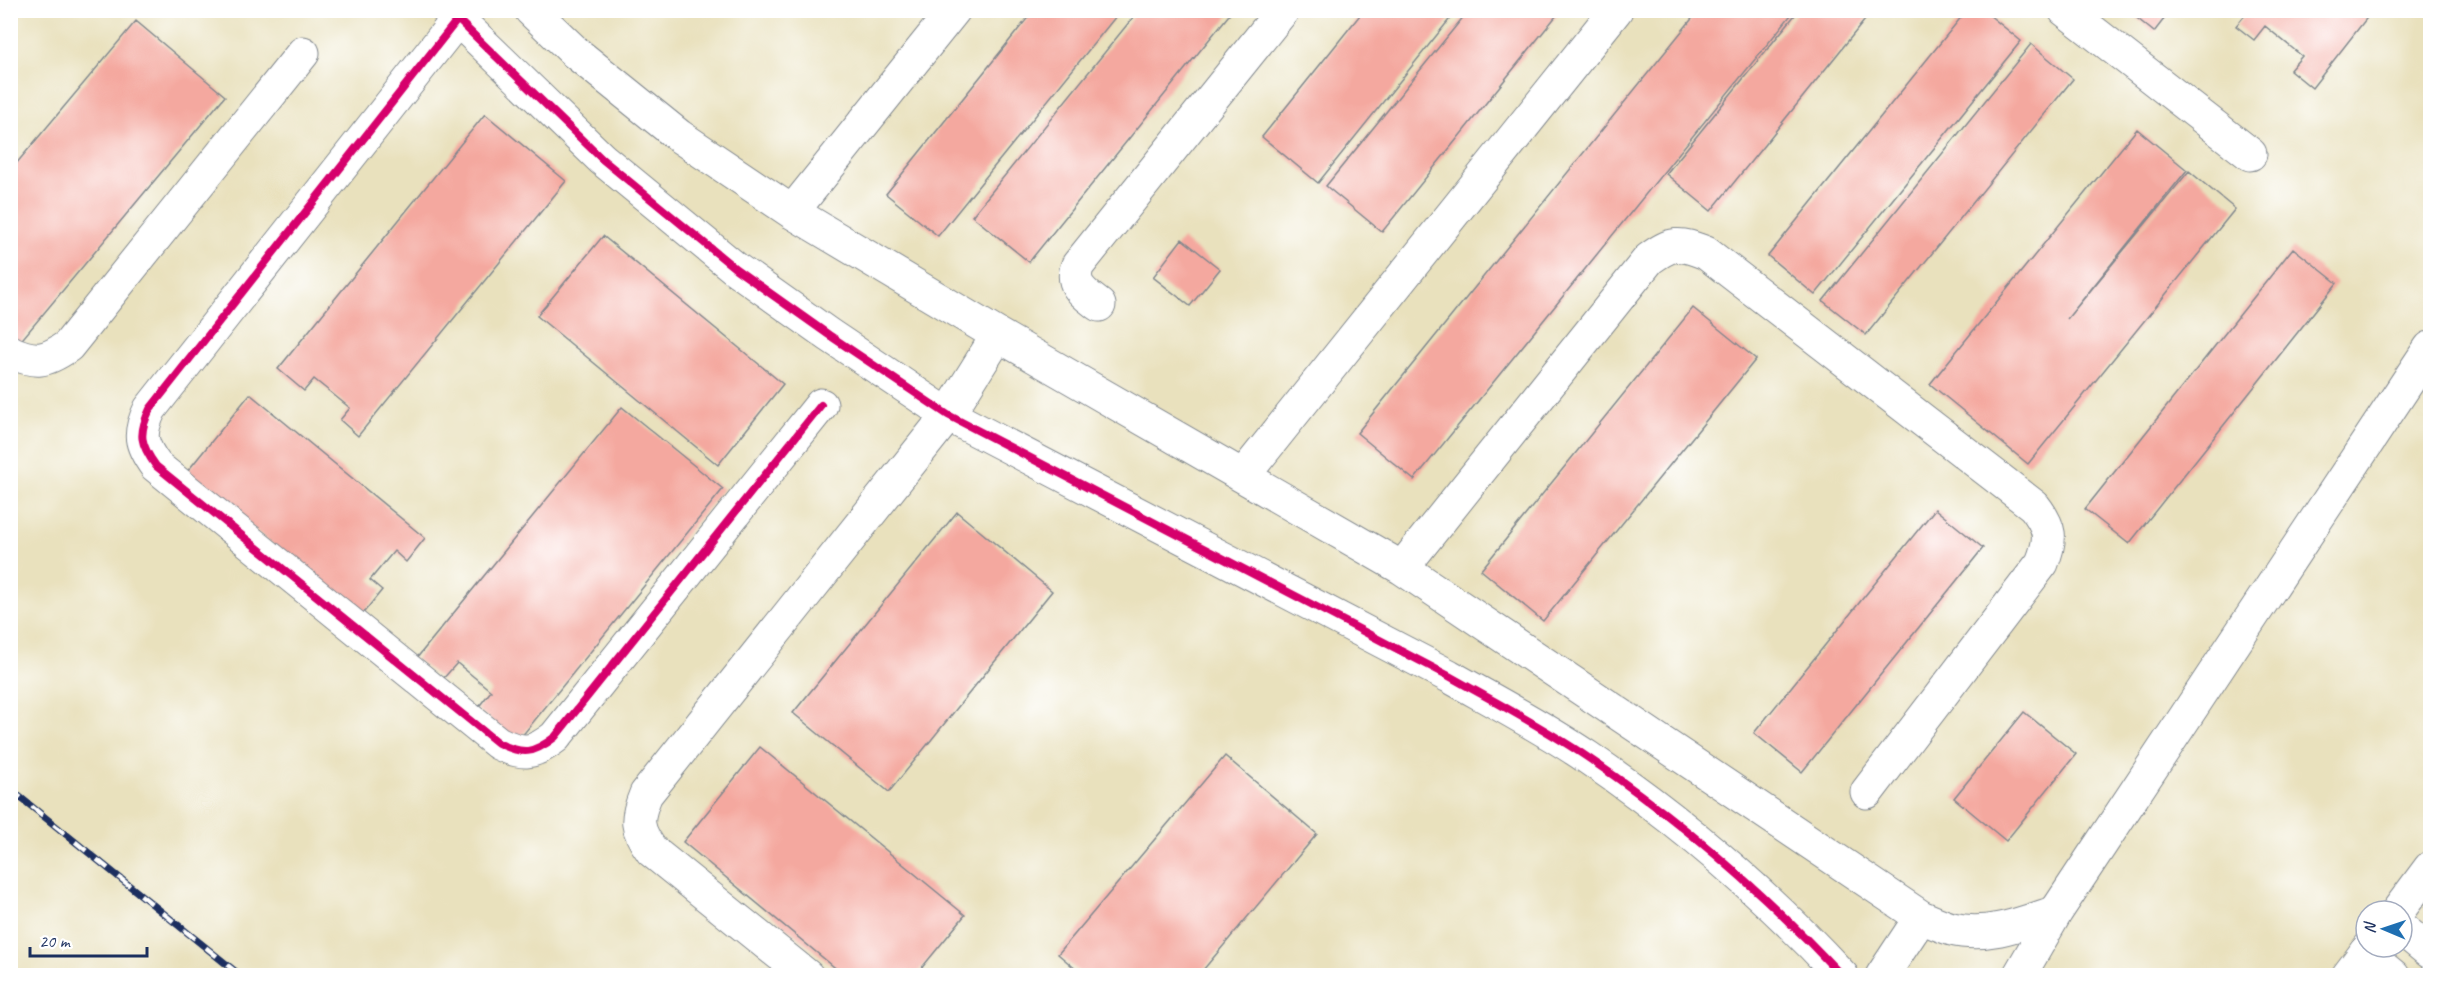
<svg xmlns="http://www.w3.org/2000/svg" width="2441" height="986" font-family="Caveat,sans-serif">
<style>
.building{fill:#f4a89f}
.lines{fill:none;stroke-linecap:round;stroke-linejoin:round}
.minor-casing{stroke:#82888e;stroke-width:35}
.primary-casing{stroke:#82888e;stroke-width:35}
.minor{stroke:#fff;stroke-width:33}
.primary{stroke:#fff;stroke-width:33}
.rail-casing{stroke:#1b2f5e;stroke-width:7}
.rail{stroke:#fff;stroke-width:4.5;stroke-dasharray:14;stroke-linecap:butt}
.cycleway-casing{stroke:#fff;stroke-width:11}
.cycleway{stroke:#d6006c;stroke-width:8}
</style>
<rect width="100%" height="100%" fill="#fff"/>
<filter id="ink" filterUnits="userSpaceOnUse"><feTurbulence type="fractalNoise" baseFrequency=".0167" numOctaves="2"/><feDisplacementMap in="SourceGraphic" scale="12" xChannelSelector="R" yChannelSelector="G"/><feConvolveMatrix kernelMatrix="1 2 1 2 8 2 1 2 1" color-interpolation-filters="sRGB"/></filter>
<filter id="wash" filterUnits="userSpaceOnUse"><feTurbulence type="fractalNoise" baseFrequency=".008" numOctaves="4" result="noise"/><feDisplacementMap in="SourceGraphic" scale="24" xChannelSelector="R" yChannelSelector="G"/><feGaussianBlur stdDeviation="1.35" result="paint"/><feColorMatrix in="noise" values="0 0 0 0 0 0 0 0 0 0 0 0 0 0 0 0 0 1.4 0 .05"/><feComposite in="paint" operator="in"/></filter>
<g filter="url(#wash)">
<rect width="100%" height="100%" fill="#e9e1bd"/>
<g id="blocks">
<path class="building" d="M1034,10h87l-183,226 -52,-42z
M1139,10h94l-204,252 -57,-46z
M1364,10h93l-139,173 -56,-46z
M1469,10h92l-179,222 -56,-46z
M1699,10h96l-381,470 -57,-47z
M1799,10h74l-162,201 -45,-37z
M1967,10h16l38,31 -206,254 -47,-39z
M2127,10h44l-17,22z
M2249,10h124l-61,78 -22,-18 12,-14 -37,-30 -11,14 -18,-14z
M136,21l89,75 -206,247 -9,-8v-164z
M2031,44l42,35 -207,256 -43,-34z
M485,114l81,67 -208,255 -18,-16 10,-12 -36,-29 -10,12 -26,-22z
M2137,129l50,41 -120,149 122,-148 46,38 -207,255 -98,-80z
M603,236l180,148 -65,81 -181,-149z
M1182,239l38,30 -30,37 -37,-29z
M2293,248l44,35 -208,261 -44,-35z
M1693,308l63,51 -213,262 -62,-51z
M250,394l175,144 -19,24 -12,-11 -24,29 12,10 -22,27 -174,-144z
M622,407l101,82 -206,253 -40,-33 14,-18 -34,-28 -15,17 -26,-21z
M1935,509l48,39 -181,224 -48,-39z
M957,512l95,79 -163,201 -96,-79z
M2024,712l52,42 -70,87 -52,-43z
M760,747l205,168 -50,61h-70l-162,-134z
M1225,756l92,78 -119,142h-114l-26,-22z"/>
</g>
</g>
<g filter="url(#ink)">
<use href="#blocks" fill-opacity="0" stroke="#82888e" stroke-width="1.5"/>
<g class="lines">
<g class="minor-casing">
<path id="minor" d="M448,10l154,149 134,110 93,66 119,80 501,261c46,26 94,51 138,81 93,63 178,136 255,219
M465,10l-315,399c-12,25 -10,35 6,57l342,277c25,12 35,11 57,-6l266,-332
M531,10l45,43 103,83 113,76 206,123 404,233 519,349
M2065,10l185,144
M792,212l162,-202
M1099,305c-14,-11 -30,-20 -21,-40l205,-255
M10,352c26,11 35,10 58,-6l235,-293
M1243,476l373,-466
M1402,568l247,-309c23,-17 30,-17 57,-6l328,253c17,22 18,32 8,57l-175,229
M2402,929l28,23
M2365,953l28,23
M807,976l-155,-125c-16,-22 -17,-31 -6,-57l302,-379 50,-80
M1882,976l39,-59c10,4 20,9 31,12 35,9 71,-6 104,-17
M2019,976l37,-64 374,-564"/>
</g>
<g class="primary-casing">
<path id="primary" d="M2398,911l32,-43
M2348,976l22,-29"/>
</g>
<use href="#minor" class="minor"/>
<use href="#primary" class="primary"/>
<g class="rail-casing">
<path id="rail" d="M10,789l231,187"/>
</g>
<use href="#rail" class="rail"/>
<g class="cycleway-casing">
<path id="cycleway" d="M448,10l154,149 134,110 93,66 119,80 501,261c46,26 94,51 138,81 93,63 178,136 255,219
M465,10l-315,399c-12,25 -10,35 6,57l342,277c25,12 35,11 57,-6l266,-332"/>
</g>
<use href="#cycleway" class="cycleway"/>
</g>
</g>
<rect width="2441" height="986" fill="none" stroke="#fff" stroke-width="36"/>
<g transform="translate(2384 929) rotate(272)"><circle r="28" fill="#ffffff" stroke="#a4acbf" stroke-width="1.5"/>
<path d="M0-4.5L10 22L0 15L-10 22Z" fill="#1f6fb2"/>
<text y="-9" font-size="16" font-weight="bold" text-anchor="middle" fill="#1b2f5e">N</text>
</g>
<path d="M30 947v9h117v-9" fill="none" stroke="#1b2f5e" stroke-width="3"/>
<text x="39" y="947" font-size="18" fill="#1b2f5e" stroke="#ffffff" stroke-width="4.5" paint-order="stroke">20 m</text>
</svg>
